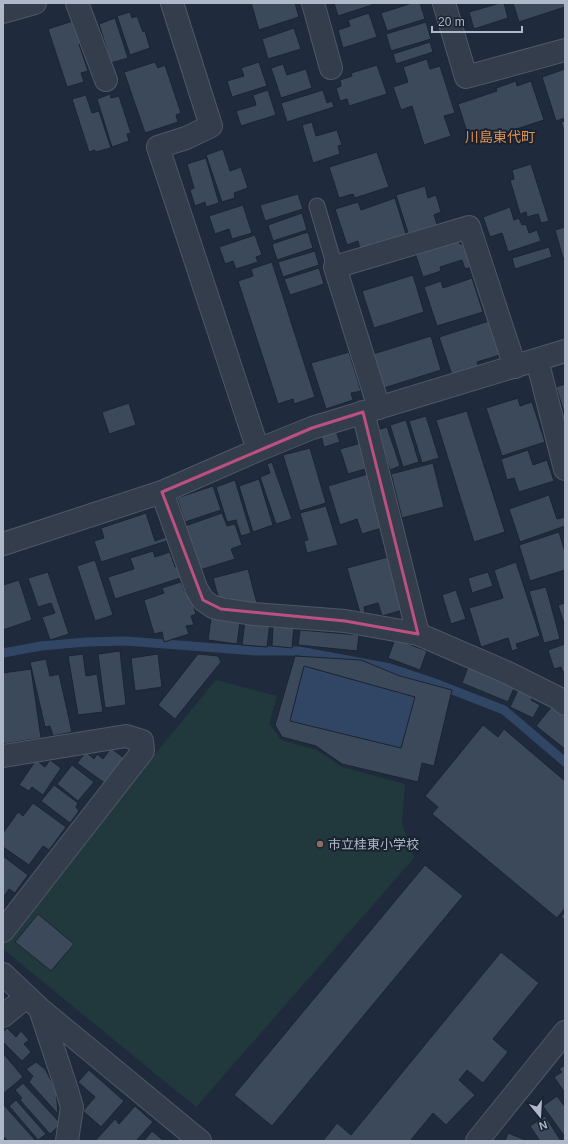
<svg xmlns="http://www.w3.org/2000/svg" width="568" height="1144" font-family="Arial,'Noto Sans JP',sans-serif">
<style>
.green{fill:#21393d}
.water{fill:#314665}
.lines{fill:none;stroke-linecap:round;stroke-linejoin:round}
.stream{stroke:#314665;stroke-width:9}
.building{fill:#3b495b;stroke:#1b2432;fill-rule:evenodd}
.service-casing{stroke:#4e5866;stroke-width:17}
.minor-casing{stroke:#4e5866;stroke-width:24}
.service{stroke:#333d4c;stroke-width:15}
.minor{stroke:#333d4c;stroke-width:22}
.marked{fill:none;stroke:#bb5081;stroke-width:3;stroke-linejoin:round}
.education-dot{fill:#8d6e63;stroke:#192230;stroke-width:1.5}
.labels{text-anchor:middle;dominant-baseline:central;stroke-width:4;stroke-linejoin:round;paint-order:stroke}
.poi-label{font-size:13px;fill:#aeb8c8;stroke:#192230;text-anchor:start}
.neighbourhood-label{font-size:14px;fill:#dd9154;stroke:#192230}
</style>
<rect width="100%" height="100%" fill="#1f2b3c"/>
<path class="green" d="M216,680l61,16 -8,27 12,17 36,10 25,17 63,17 -3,40 12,34 -218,249 -193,-158v-10z"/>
<path class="water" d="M304,666l111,31 -14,51 -111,-27z"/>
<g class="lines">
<path class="stream" d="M3,653l38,-7 45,-4 40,-1 130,10h43l91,17 42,14 72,28 61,52"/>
</g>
<path class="building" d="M251,3h29l1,1 3,-1h11l4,14 -40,13z
M334,3h37l1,2 -34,11z
M412,3h8l5,16 -38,12 -6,-18z
M500,3h4l4,15 -34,11 -5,-17z
M513,3h52v4l-46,15z
M130,12l2,6 5,-2 6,16 2,-1 5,17 -20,7 -13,-39z
M369,13l8,24 -34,11 -5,-18 12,-4 -2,-6z
M115,18l13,40 -17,5 -12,-39z
M76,20l7,23 -4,1 9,27 -7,2 3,9 -17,5 -19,-58z
M426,22l5,17 -40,12 -5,-17z
M294,28l7,21 -33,10 -6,-20z
M430,42l3,10 -37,12 -3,-10z
M427,59l3,10 10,-3 15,47 -11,3 7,20 -27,9 -12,-39 -11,4 -8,-23 15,-5 -5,-15z
M155,62l3,6 7,-3 16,48 -5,2 2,7 -33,11 -21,-61z
M259,62l8,24 -35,11 -5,-16 17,-5 -3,-8z
M283,64l4,11 19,-6 6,19 -31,10 -10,-30z
M377,65l10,29 -38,12 -2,-7 -7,2 -4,-13 5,-2 -1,-6 12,-4 -1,-3z
M565,69v49l-9,3 -14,-44z
M516,81l1,5 14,-5 13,39 -73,24 -13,-40 39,-13 -1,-3z
M268,90l8,25 -35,11 -5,-15 20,-6 -3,-10z
M323,90l4,13 5,-2 2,6 -47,15 -6,-19z
M110,94l1,4 8,-2 12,37 -4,1 2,7 -17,6 -15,-48z
M86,95l6,18 7,-2 12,37 -16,4v-2l-6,2 -17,-53z
M565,121v13l-4,-12z
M312,122l4,14 21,-6 5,15 -4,1 2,8 -27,9 -11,-38z
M223,149l7,22 11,-4 7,21 -14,5 1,5 -13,4 -16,-47z
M377,152l12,35 -34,11 -2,-4 -14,4 -10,-31z
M206,158l13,45 -13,4 -1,-5 -10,4 -5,-16 4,-2 -7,-24z
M531,164l18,57 -8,2 -3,-9 -11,3 -1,-5 -6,2 -10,-34 4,-1 -2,-9z
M425,186l3,12 8,-3 5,17 -7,3 4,12 -29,9 -13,-41z
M298,194l5,15 -38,12 -5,-16z
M395,198l11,36 -46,15 -2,-8 -11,4 -12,-36 23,-7 3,8z
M243,205l9,28 -20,6 -3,-10 -14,5 -6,-18z
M510,207l4,13 5,-2 3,7 4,-1 3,9 8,-3 4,11 -33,11 -6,-19 -12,4 -7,-20z
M302,213l5,17 -34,11 -5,-16z
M565,227v30l-2,1 -8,-28z
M308,232l5,16 -36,12 -5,-16z
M255,235l7,20 -6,2 2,5 -22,7 -3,-8 -8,3 -6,-17z
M454,240l12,7 7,20 -8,2 -3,-9 -22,7 1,4 -18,6 -8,-24z
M549,247l3,10 -37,12 -3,-11z
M315,251l4,14 -36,12 -5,-15z
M272,262l43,135 -21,7 -1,-5 -15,5 -40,-123 15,-5 -2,-7z
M319,268l5,16 -34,11 -6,-16z
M413,275l11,37 -50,16 -12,-37z
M472,278l11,34 -46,14 -13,-39 17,-6 2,7z
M489,321l11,34 -23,7 1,4 -26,9 -13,-38z
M431,336l10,34 -57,18 -11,-34z
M349,352l12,39 -10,2 2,7 -27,9 -15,-46z
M565,384v31l-9,-28z
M518,398l2,8 12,-4 13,40 -43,14 -16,-48z
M129,403l7,22 -27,9 -7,-22z
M467,411l38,121 -31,10 -38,-122z
M426,416l13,42 -17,5 -13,-42z
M406,420l13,42 -16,5 -13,-42z
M387,427l13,39 -10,4 -13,-40z
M336,431l4,11 -16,5 -3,-11z
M361,443l8,25 -21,6 -8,-25z
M310,448l16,55 -26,8 -17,-56z
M528,450l5,15 14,-5 7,21 -35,11 -5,-14 -7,2 -6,-21z
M272,462l20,57 -16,5 -16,-47 10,-4 -3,-9z
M433,463l11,44 -42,11 -11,-44z
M368,474l17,53 -23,7 -5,-15 -17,6 -12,-39z
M259,479l14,46 -20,7 -14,-46z
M235,480l16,53 -10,3 -5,-16 -9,2 -11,-35z
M213,486l8,24 -36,12 -8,-24z
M549,495l8,24 8,-2v9l-45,16 -11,-33z
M326,506l12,39 -31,8 -3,-12 4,-1 -8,-27z
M146,513l9,28 14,-5 1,4 -69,22 -7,-21 10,-3 -3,-10z
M222,513l5,13 8,-2 7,21 -11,4 4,10 -35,11 -15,-44z
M559,532l6,20v18l-35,11 -11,-36z
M153,551l2,6 15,-5 5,15 5,-1 4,11 -69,22 -7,-22 26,-8 -4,-11z
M388,557l15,53 -21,6 -4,-13 -14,4 1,5 -5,1 -13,-45z
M95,560l18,55 -18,6 -18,-55z
M516,562l24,74 -24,8 2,5 -6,2 -4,-13 -27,9 -12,-39 34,-10 -9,-28z
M248,569l10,38 -26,-2 -3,-7 -10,2 -6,-22z
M48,572l21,62 -19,6 -8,-23 13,-4 -4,-10 -13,4 -10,-29z
M488,572l5,14 -21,7 -4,-15z
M19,580l13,40 -29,10v-45z
M181,582l4,10 4,-1 7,23 -5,2 3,9 -8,1 3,8 -25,8 -2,-10 -8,2 -10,-34 20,-7 -2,-5z
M546,587l14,52 -16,4 -15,-52z
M456,590l10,29 -15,5 -9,-29z
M565,603v24l-7,-22z
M211,618l29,4 -3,22 -29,-4z
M245,620l25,2 -3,25 -25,-2z
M273,625l21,1 -2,22 -20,-2z
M300,630l59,5 -2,16 -59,-6z
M395,639l32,12 -7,19 -32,-12z
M565,644v28h-2l-2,-5 -7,2 -6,-19z
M120,651l6,54 -21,3 -7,-54z
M83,654l3,22 11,-2 6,38 -25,3 -10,-59z
M158,654l4,33 -27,4 -4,-33z
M198,654l20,2 3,6 -46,57 -17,-14z
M295,656l66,4 39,16 52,14 -18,76 -12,-3 -4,19 -76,-18 -26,-18 -34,-9 -7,-12zM304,666l111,31 -14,51 -111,-27z
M46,659l4,17 9,-2 13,58 -19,4 -3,-10 -5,1 -15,-65z
M468,667l47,19 -7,16 -46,-19z
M31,669l10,69 -38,6v-71z
M519,688l15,7 -3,5 9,5 -7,13 -23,-11z
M553,705l12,10v34l-29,-23z
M483,725l15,12 6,-8 61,52v127l-8,10 -125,-104 6,-7 -13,-11z
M111,748l14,11 -19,25 -29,-21 9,-11 8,7 3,-5 6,5z
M36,760l9,7 5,-7 11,8 -18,27 -11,-8 -3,4 -10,-6z
M72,765l22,17 -16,19 -21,-17z
M54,785l24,18 -2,4 3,4 -9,12 -29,-22z
M33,803l33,24 -17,23 -6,-4 -14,19 -26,-18v-14l15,-21 5,4z
M3,856l25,19 -13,18 -6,-4 -6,9z
M425,865l38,31 -191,230 -38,-31z
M565,912v8l-4,-3z
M38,914l36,30 -23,27 -36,-29z
M501,952l38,31 -46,56 15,13 -25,31 -16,-13 -8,10 16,15 -29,30 -13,-12 -23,28h-87l14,-18 14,12z
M7,1028l9,9 5,-6 8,9 -5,4 7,8 -9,9 -19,-19v-10z
M3,1053l20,24 -20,17z
M36,1062l9,7 11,20 2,25 -29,-32 4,-6 -7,-7z
M565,1065v28l-11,-16 8,-5 -3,-3z
M89,1070l35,31 -23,26 -18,-16 12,-14 -17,-15z
M23,1083l38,41 -11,10 -30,-34 2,-2 -7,-8z
M557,1096l8,11v30l-22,-31z
M16,1100l30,34 -8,6 -29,-34z
M3,1104l33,37h-28l-5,-5z
M135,1106l18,16 -17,19h-41l20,-22 4,5z
M545,1116l16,25h-21l-10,-15z
M152,1131l12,10h-20z
M508,1133l20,8h-23z"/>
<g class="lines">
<g class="service-casing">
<path id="service" d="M317,206l18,61"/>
</g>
<g class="minor-casing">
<path id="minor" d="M77,3l29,77
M172,3l39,123 -25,12 -28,9 100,303
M313,3l18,65
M444,3l22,74 99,-27
M3,12l32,-9
M537,360l28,109
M379,408l-44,-141 134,-40 46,140
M363,412l55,222
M162,492l34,96 7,12 10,7 8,2 32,5 92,7 73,13 88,38 52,26 7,6
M3,544l159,-52 96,-42 54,-22 253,-77
M3,756l123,-20 16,5 1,10 -140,180
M3,974l37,35 160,132
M40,1009l25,75 7,23 -5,34
M3,1016l23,-19
M477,1141l88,-109"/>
</g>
<use href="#service" class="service"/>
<use href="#minor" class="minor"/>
</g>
<path class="marked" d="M363,412l55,222 -73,-13 -124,-12 -18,-9 -41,-108 150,-64z"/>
<circle class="education-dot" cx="320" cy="844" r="4"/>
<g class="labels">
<g class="poi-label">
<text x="328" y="844">市立桂東小学校</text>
</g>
<g class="neighbourhood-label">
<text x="500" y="137">川島東代町</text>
</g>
</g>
<rect width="568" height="1144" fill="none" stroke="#aeb8c8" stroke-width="8"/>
<g transform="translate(540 1116) rotate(162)" stroke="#192230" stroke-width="3" paint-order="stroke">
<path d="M0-3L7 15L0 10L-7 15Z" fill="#aeb8c8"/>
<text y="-6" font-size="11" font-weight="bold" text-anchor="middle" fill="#aeb8c8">N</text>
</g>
<path d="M432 26v6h90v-6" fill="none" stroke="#aeb8c8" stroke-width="2"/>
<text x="438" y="26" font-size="12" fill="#aeb8c8" stroke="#192230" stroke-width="3" paint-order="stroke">20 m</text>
</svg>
